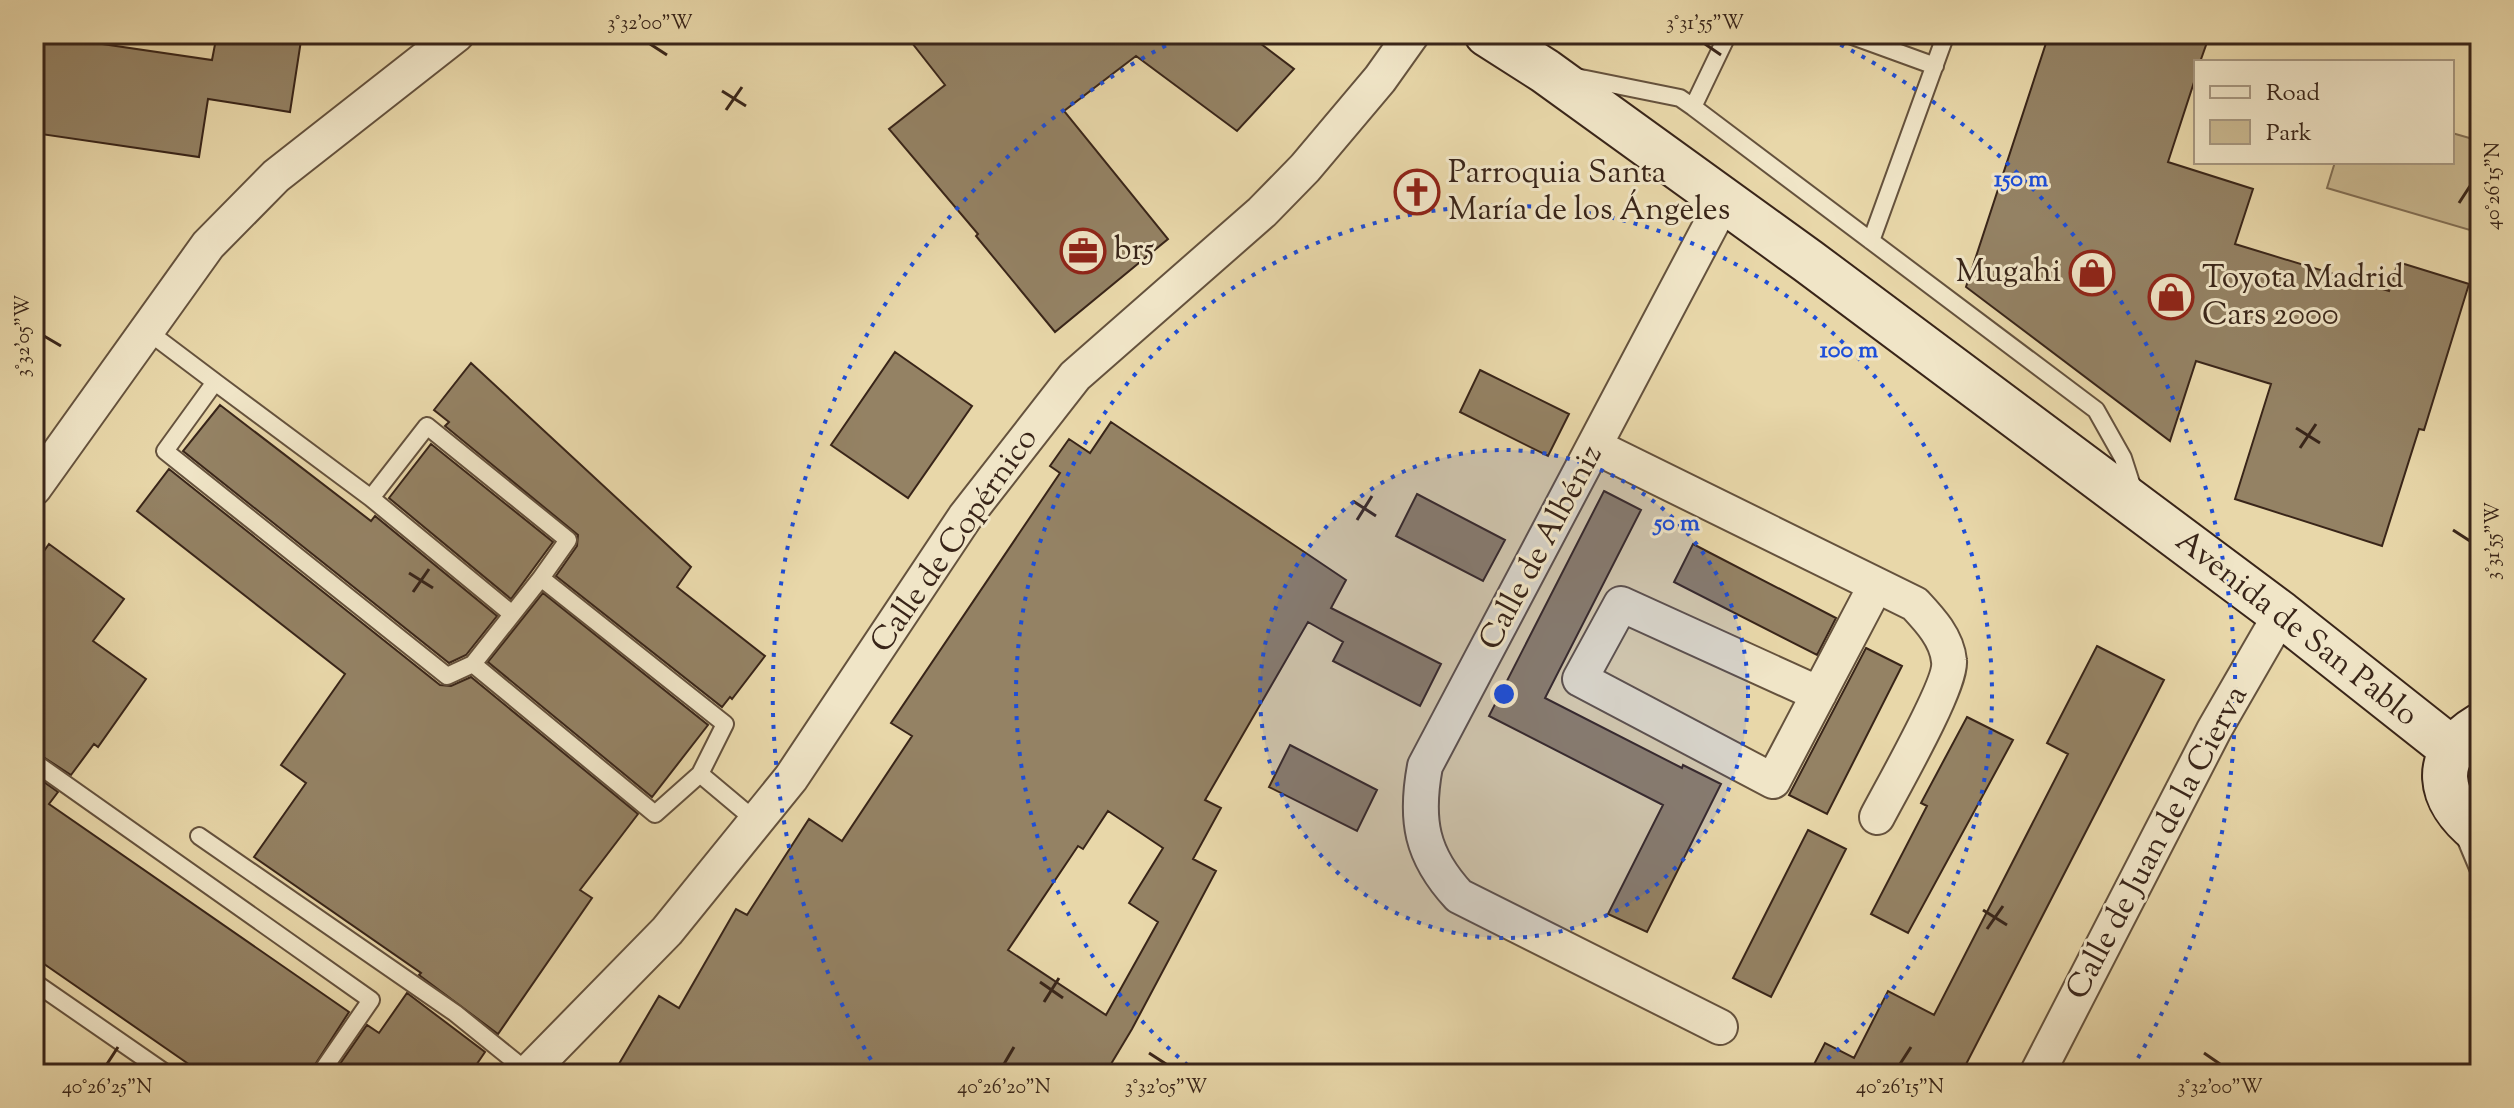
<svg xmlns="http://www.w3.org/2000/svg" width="2514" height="1108" font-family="'Sorts Mill Goudy',serif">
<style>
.green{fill:#cab991;stroke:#826f55;stroke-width:2}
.building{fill:#948264;stroke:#392519;stroke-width:2;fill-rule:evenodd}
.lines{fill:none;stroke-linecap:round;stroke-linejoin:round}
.lane-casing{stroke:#65523d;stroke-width:20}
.street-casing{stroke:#65523d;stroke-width:38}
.secondary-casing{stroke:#392519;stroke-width:48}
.lane{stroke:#f0e5c7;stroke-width:16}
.street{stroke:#f0e5c7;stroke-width:34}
.secondary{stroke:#f0e5c7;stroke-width:44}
.ticks{fill:none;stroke:#392519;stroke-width:3}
.ring{fill:none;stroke:#1d4ed8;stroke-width:4;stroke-dasharray:4 8}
.labels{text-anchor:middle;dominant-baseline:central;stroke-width:6;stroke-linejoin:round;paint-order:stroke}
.poi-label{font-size:32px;fill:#392519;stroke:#f0e5c7;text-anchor:start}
.street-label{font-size:32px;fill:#392519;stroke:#f0e5c7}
.centre{fill:#1d4ed8;stroke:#f0e5c7;stroke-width:4}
.ring-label{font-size:24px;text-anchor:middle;font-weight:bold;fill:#1d4ed8;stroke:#f0e5c7;stroke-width:6;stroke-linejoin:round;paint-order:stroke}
.neatline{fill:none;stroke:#392519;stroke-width:3}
.ticks-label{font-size:20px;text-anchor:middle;fill:#392519}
</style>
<rect width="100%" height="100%" fill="#e8d7a9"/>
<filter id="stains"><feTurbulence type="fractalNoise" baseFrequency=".0025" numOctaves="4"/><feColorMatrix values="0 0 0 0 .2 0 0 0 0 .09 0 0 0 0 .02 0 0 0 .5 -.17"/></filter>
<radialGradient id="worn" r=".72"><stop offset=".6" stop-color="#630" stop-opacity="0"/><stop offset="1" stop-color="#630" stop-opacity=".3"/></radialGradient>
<path class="green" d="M2452,133l28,8v92l-153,-45 8,-26h117z"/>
<path class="building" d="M34,34l178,26 5,-26h85l-12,78 -82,-13 -9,58 -165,-24 9,-58 -9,-2z
M905,34h343l46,35 -57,62 -101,-75 -72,55 104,128 -113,93 -79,-96 2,-2 -89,-105 56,-44z
M2049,34h161l-10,28h-4v14l-28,86 85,27 -18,55 154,47 9,-29 71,22 -45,146 -5,-1 -37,117 -147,-47 36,-115 -75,-23 -26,80 -204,-154z
M895,352l77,54 -64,92 -77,-53z
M471,363l220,204 -14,20 88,69 -33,43 -2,-2 -8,10 -166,-131 21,-30 1,-11 -133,-109 4,-4 -15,-12z
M1480,370l89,44 -21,42 -88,-44z
M220,405l151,116 4,-5 122,100 -31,39 -17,8 -266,-212z
M1111,422l235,158 -15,28 110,56 -21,42 -87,-45 10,-19 -35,-20 -103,178 16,8 -28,51 23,12 -84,158 -27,45h-492l46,-78 20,12 57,-99 11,6 62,-96 33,22 70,-105 -21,-13 169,-250 -10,-7 19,-27 21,14zM1108,811l55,37 -34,55 29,19 -52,93 -98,-65 70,-104 5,3z
M431,444l122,98 -42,57 -122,-101z
M169,469l271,216 11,1 20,-9 167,137 -58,76 12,8 -94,136 -79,-59 2,-2 -167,-116 52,-74 -25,-18 64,-91 -208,-163z
M1604,491l37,19 -96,188 137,70 1,-3 38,19 -74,148 -39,-18 55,-109 -174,-89z
M1417,494l88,46 -22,41 -87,-45z
M49,544l75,55 -31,42 53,38 -48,68 -4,-3 -23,31 -37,-24v-186z
M1693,544l143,74 -19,37 -143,-73z
M543,593l165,132 -56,72 -164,-135z
M2097,646l67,34 -203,394h-152l16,-31 29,15 34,-67 46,24 134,-261 -21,-11z
M1866,648l36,18 -75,148 -38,-19z
M1967,717l46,23 -105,193 -37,-19 56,-108 -6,-3z
M1290,745l87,45 -20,41 -88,-44z
M34,775l24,17 -9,12 300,208 -40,62h-106l-169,-117z
M1808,830l38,19 -75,148 -38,-19z
M407,993l78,59 -15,22h-137l34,-49 12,8z"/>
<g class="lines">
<g class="lane-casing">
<path id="lane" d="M1847,34l88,32
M1576,77l104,21 13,9 403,303 27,48 11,34
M1693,107l35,-73
M1871,241l75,-207
M146,330l69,52
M371,498l141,116
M473,664l68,-86
M34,762l337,238 -51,74
M700,774l25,-50 -184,-146 27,-38 -141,-114 -56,72 -156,-116 -50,69 282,225 26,-12 182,150 45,-40 56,47
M2464,835l16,38
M199,836l256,177 73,59
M34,982l133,92"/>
</g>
<g class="street-casing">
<path id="street" d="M1596,447l319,157c14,15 32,34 34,57 3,23 -58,129 -72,156
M34,488l174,-243 68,-69 181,-142
M1819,694l-198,-90 -41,75 193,102 103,-196
M1720,1027l-261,-131c-38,-41 -44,-76 -34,-130l299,-566
M527,1074l140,-143 124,-153 174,-261 110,-141 187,-164 43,-44 75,-89 32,-45
M2037,1074l177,-344 67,-116"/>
</g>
<g class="secondary-casing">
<path id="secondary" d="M1487,34l58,37 263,190 473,353 172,136
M2480,726c-51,30 -42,74 0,107"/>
</g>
<use href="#lane" class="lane"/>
<use href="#street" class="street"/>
<use href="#secondary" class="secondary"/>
</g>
<path class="ticks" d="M650,44l17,11M1705,44l16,11M722,91l24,15M726,110l16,-23M2459,203l11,-17M44,336l17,10M2296,428l24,15M2300,448l16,-24M1353,501l23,15M1357,520l15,-24M2453,530l17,11M409,573l24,15M413,592l16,-23M1983,910l24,15M1987,929l16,-23M1040,982l23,16M1044,1002l15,-24M1149,1053l17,11M2204,1053l16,11M107,1064l11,-17M1004,1064l10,-17M1900,1064l11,-17"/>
<circle cx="1504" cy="694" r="244" fill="#1d4ed8" fill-opacity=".12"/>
<g class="ring">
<circle cx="1504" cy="694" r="244"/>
<path d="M1197 1073A488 488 0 1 1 1811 1073"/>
<path d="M877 1070A731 731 0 0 1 1189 34M1819 34A731 731 0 0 1 2131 1070"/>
</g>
<defs>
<g id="church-ring" transform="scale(2.3)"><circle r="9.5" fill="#f0e5c7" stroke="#8f2418" stroke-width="1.5"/><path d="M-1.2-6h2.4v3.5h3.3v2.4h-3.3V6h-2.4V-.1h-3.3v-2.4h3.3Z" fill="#8f2418"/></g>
<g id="office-ring" transform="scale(2.3)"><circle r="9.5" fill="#f0e5c7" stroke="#8f2418" stroke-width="1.5"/><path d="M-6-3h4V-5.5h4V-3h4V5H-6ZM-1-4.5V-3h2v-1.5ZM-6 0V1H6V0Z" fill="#8f2418"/></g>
<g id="shop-ring" transform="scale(2.3)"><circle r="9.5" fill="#f0e5c7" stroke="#8f2418" stroke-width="1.5"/><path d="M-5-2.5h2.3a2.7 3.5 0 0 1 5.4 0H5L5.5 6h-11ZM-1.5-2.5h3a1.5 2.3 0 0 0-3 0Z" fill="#8f2418"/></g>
</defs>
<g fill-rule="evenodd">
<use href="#church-ring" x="1417" y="192"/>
<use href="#office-ring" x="1083" y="251"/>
<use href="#shop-ring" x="2092" y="273"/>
<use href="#shop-ring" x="2171" y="297"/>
</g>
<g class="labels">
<g class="poi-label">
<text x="1448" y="174">Parroquia Santa<tspan x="1448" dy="37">María de los Ángeles</tspan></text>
<text x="1114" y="251">br5</text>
<text x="2061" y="273" text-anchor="end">Mugahi</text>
<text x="2202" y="279">Toyota Madrid<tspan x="2202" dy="37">Cars 2000</tspan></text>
</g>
<g class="street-label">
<text transform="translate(955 541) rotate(-55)">Calle de Copérnico</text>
<text transform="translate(1542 548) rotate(-62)">Calle de Albéniz</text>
<text transform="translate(2296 629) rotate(38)">Avenida de San Pablo</text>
<text transform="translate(2158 843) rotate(-62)">Calle de Juan de la Cierva</text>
</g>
</g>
<circle cx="1504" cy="694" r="12" class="centre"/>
<g class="ring-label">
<text x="2021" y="186">150 m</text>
<text x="1849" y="357">100 m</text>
<text x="1677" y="530">50 m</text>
</g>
<rect width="2514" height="1108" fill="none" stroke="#e8d7a9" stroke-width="88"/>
<rect x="2194" y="60" width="260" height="104" fill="#f0e5c7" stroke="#a79881" stroke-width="2"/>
<rect x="2210" y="86" width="40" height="12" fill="#f0e5c7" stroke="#a79881" stroke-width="2"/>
<text x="2266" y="100" font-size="24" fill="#392519">Road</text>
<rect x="2210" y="120" width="40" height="24" fill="#cab991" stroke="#a79881" stroke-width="2"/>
<text x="2266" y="140" font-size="24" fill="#392519">Park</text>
<rect x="44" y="44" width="2426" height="1020" class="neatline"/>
<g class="ticks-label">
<text x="650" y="29">3°32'00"W</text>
<text x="1705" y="29">3°31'55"W</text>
<text transform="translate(2492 186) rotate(-90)" y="7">40°26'15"N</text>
<text transform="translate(22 336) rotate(-90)" y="7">3°32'05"W</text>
<text transform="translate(2492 541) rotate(-90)" y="7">3°31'55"W</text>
<text x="107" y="1093">40°26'25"N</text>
<text x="1004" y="1093">40°26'20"N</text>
<text x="1166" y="1093">3°32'05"W</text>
<text x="1900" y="1093">40°26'15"N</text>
<text x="2220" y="1093">3°32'00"W</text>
</g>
<rect width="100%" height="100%" filter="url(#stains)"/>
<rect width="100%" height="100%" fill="url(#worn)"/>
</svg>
